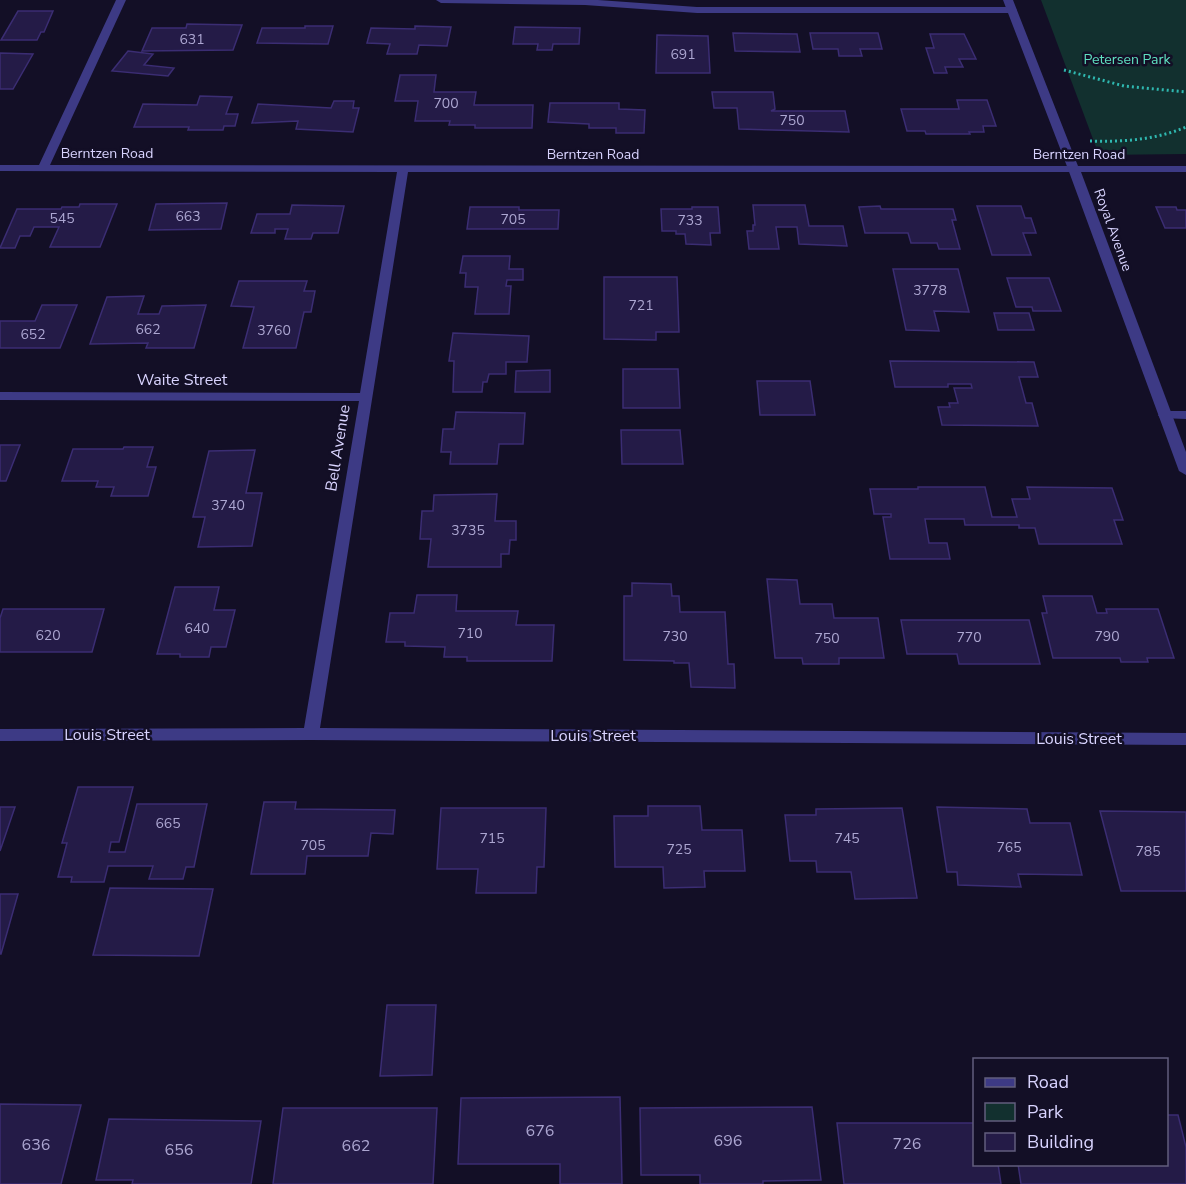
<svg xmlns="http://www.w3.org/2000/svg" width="1186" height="1184" font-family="'Nunito Sans',sans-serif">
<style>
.green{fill:#12302f}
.building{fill:#241b47;stroke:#3b2d73;stroke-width:1.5}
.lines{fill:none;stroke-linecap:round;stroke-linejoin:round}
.path{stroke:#2fb8b0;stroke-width:3;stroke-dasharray:2 3;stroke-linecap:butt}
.minor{fill:#3d3a85;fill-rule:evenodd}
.tertiary{fill:#3d3a85;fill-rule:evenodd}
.labels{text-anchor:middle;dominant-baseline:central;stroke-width:5;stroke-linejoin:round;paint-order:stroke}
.number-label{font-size:14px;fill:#aca6d1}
.far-park-label{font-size:14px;fill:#5fe0c0;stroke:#130f26}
.far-street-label{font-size:14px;fill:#d9d4ff;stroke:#130f26}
.street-label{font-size:16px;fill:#d9d4ff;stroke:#130f26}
.near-number-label{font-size:16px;fill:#aca6d1}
</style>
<rect width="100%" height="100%" fill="#130f26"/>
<path class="green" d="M1041,0h145v154l-87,1z"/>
<path class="building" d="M18,11h35l-9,21h-3l-4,8h-36z
M187,24l55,1 -9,25 -91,1 10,-23h34z
M305,26h28l-5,18 -71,-1 5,-15h43z
M415,26l36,1 -4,19 -28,-1 -2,9h-30l3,-10 -23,-1 4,-15 44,1z
M515,27l65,1 -1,16h-26l-1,6h-15l1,-6h-25z
M733,33l64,1 3,18 -65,-1z
M810,33h68l4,16h-22l2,7h-23l-1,-7h-25z
M930,34h34l12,25h-17l4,8h-18l2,6h-13l-8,-25h8z
M657,35l51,1 2,37h-54z
M128,51l25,3 -9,11 30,3 -6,8 -56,-5z
M0,53l33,1 -20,35h-13z
M400,75h36l-2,17h42l-2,13h59l-1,23h-57v-3h-26l1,-4h-35l3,-20h-23z
M712,92h61l2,17 -4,2h74l4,21 -110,-3 -2,-21h-23z
M200,96l32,1 -6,17h12l-3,12h-11l-1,4h-35l1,-3h-55l9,-23 54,1z
M957,100h30l9,26h-13l1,6h-15l1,2h-44l-1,-3h-18l-6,-22h58z
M334,101h20l-1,7h6l-6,24 -57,-3 2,-8 -46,2 6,-19 73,4z
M550,103h69v6l26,1 -1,23h-28v-5h-27v-4l-41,-2z
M227,203l-6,26 -72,1 7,-26z
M80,204h37l-17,43h-50l9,-20h-25l-4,9h-10l-5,12h-15l17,-39h44l1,-2h17z
M292,205l52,1 -6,27h-25l-2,6h-26l3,-10h-13v4h-24l6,-19h33z
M753,205h52l4,21h34l4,20 -48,-2 -2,-17h-21l3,22h-30l-2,-18h6v-6h2z
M880,206l1,3h72l3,11h-4l8,29h-21l-2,-6h-26l-3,-10h-43l-6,-26z
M977,206h44l4,12h6l5,15h-13l8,22h-39z
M470,207h49v3h40l-1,19h-91z
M692,207h26l2,26h-10l1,12 -25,-1 -1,-10h-9v-3h-14l-1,-22h31z
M1156,207h20l1,3h9v18h-21z
M463,256h47l-1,13h14v11h-16l-1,6h5l-2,28h-34l3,-27h-13l1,-14h-6z
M893,269h65l11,43 -35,-1 5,20 -33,-1z
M604,277h73l2,55h-23v8l-52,-1z
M1007,278h42l12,33h-28l-1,-4h-16z
M239,281h68l-3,10h11l-4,21h-7l-8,36h-53l11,-41 -23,-1z
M144,296l-6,18h21l3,-8 44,-1 -12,43h-48l2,-5 -58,1 17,-47z
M42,305h35l-17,43h-60v-27h35z
M994,313h35l5,17h-36z
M453,333l76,3 -2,26h-21v12h-17l-2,8h-4l-1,10h-29l1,-31h-5z
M890,361l144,1 4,15h-19l7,26h6l6,23 -96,-1 -4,-18h12l-1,-4h9l-4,-15h18l-1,-4h-23v3h-53z
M623,369h55l2,39h-57z
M550,370v22h-35l1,-21z
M757,381h53l5,34h-55z
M456,412l69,1 -2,31h-24l-2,20h-47l1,-12h-10l2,-23h11z
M621,430h59l3,34h-61z
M0,445h20l-14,36h-6z
M124,447h29l-6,20h9l-8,29h-37l3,-9h-18l2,-6h-36l11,-32h50z
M255,450l-9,43h16l-10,53 -54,1 7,-30h-12l16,-66z
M918,487h67l7,30h25l-5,-18h18l-3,-12 85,1 11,32h-9l8,24h-83l-4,-16h-16v-3h-54l-1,-6h-39l4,24h18l3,16h-60l-7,-42h8v-3h-17l-4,-25h48z
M497,494l-2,27h21v19h-6l-1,14h-8v13h-73l3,-28h-11l2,-28h11l1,-16z
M767,579l30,1 3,24h32l2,14h44l6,40h-45v6h-36l-1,-6h-27z
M632,583l39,1 1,12h7l1,16h45l3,52h6l1,24 -44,-1 -2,-24h-15v-2l-50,-1v-64h8z
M175,587h44l-5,23h21l-9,37h-15l-2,10h-29v-3h-23z
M417,595h40l-1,16h62l-2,14h38l-2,36h-85v-4h-23l1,-10 -40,-1v-4h-19l4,-29h24z
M1043,596h49l5,17h10l-1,-4h52l16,49h-27l1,4h-27l-1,-4h-67l-11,-45h5z
M3,609h101l-12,43h-92v-34z
M901,620h128l11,44h-81l-2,-10h-50z
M78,787h55l-14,55h-8l-2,10h16l12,-48h70l-13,63h-8l-3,12h-34l4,-13h-45l-4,16h-33l1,-5h-14l9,-34h-5z
M264,802h32l-1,7 100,1 -2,24 -22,-1 -3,23h-61l-2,18h-54z
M648,806h52l2,24h40l3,41h-41l1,16 -41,1 -1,-21h-48l-1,-51h34z
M0,807h15l-15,44z
M937,807l90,2 3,14h40l12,52 -64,-1 3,13 -63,-2 -1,-13h-10z
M441,808h105l-2,59h-7l-1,26h-60l2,-24h-41z
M902,808l15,90 -62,1 -4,-27h-34l-1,-11h-26l-5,-46h31v-6z
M1100,811l86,1v79h-65z
M110,888l103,1 -14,67 -106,-1z
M0,894h18l-17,60h-1z
M387,1005h49l-4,70 -52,1z
M620,1097l2,87h-62v-20h-102l3,-66z
M0,1104l81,1 -20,79h-61z
M812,1107l9,73 -58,1v3h-63v-9h-59l-1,-67z
M283,1108h154l-4,76h-160z
M1166,1115h12l8,32v37h-165l-3,-20h148z
M109,1119l152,2 -10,63h-119l1,-4h-37z
M837,1123h137v41h24l3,20h-157z"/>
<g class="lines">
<path class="path" d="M1064,70l60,16 62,6
M1090,141c33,1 65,-1 96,-14"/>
<path class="minor" d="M116,0h10l-76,165 1024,1 6,3 -6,3h-666l-88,556 866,5v12l-875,-5 -311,1v-12l304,-1 55,-327 -359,-1v-8l360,1 37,-221 -397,-1v-6h39z
M436,0h162l99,7h315l5,3 -5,3h-315l-112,-8 -144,-2z
M1165,411h21v8l-26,-1 -2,-3z"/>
<path class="tertiary" d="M1003,0h10l65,166h108v6h-105l105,280v23l-7,-4 -111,-302z"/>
</g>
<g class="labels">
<g class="number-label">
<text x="192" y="39">631</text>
<text x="683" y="54">691</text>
<text x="446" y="103">700</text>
<text x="792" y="120">750</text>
<text x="188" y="216">663</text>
<text x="62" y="218">545</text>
<text x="513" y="219">705</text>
<text x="690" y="220">733</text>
<text x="930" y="290">3778</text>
<text x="641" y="305">721</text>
<text x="148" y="329">662</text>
<text x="274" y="330">3760</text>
<text x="33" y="334">652</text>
<text x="228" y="505">3740</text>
<text x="468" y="530">3735</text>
<text x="197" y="628">640</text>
<text x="470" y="633">710</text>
<text x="48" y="635">620</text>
<text x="675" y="636">730</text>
<text x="1107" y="636">790</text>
<text x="969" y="637">770</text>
<text x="827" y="638">750</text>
<text x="168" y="823">665</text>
<text x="492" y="838">715</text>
<text x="847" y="838">745</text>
<text x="313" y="845">705</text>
<text x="1009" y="847">765</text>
<text x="679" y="849">725</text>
<text x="1148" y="851">785</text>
</g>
<g class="far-park-label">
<text x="1127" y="59">Petersen Park</text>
</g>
<g class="far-street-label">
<text x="107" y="153">Berntzen Road</text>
<text x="593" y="154">Berntzen Road</text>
<text x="1079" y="154">Berntzen Road</text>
<text transform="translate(1113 230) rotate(70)">Royal Avenue</text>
</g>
<g class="street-label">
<text x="182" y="380">Waite Street</text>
<text transform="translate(338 448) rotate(-81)">Bell Avenue</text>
<text x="107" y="735">Louis Street</text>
<text x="593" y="736">Louis Street</text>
<text x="1079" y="739">Louis Street</text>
</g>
<g class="near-number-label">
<text x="540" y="1131">676</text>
<text x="728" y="1141">696</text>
<text x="907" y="1144">726</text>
<text x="36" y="1145">636</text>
<text x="356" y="1146">662</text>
<text x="179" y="1150">656</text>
</g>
</g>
<rect x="973" y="1058" width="195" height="108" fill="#130f26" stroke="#625e7d" stroke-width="1.5"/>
<rect x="985" y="1078" width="30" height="9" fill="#3d3a85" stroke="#625e7d" stroke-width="1.5"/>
<text x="1027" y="1088" font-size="18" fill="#d9d4ff">Road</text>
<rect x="985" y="1103" width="30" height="18" fill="#12302f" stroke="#625e7d" stroke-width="1.5"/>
<text x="1027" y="1118" font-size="18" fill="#d9d4ff">Park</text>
<rect x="985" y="1133" width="30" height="18" fill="#241b47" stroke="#625e7d" stroke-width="1.5"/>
<text x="1027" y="1148" font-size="18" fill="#d9d4ff">Building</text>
</svg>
